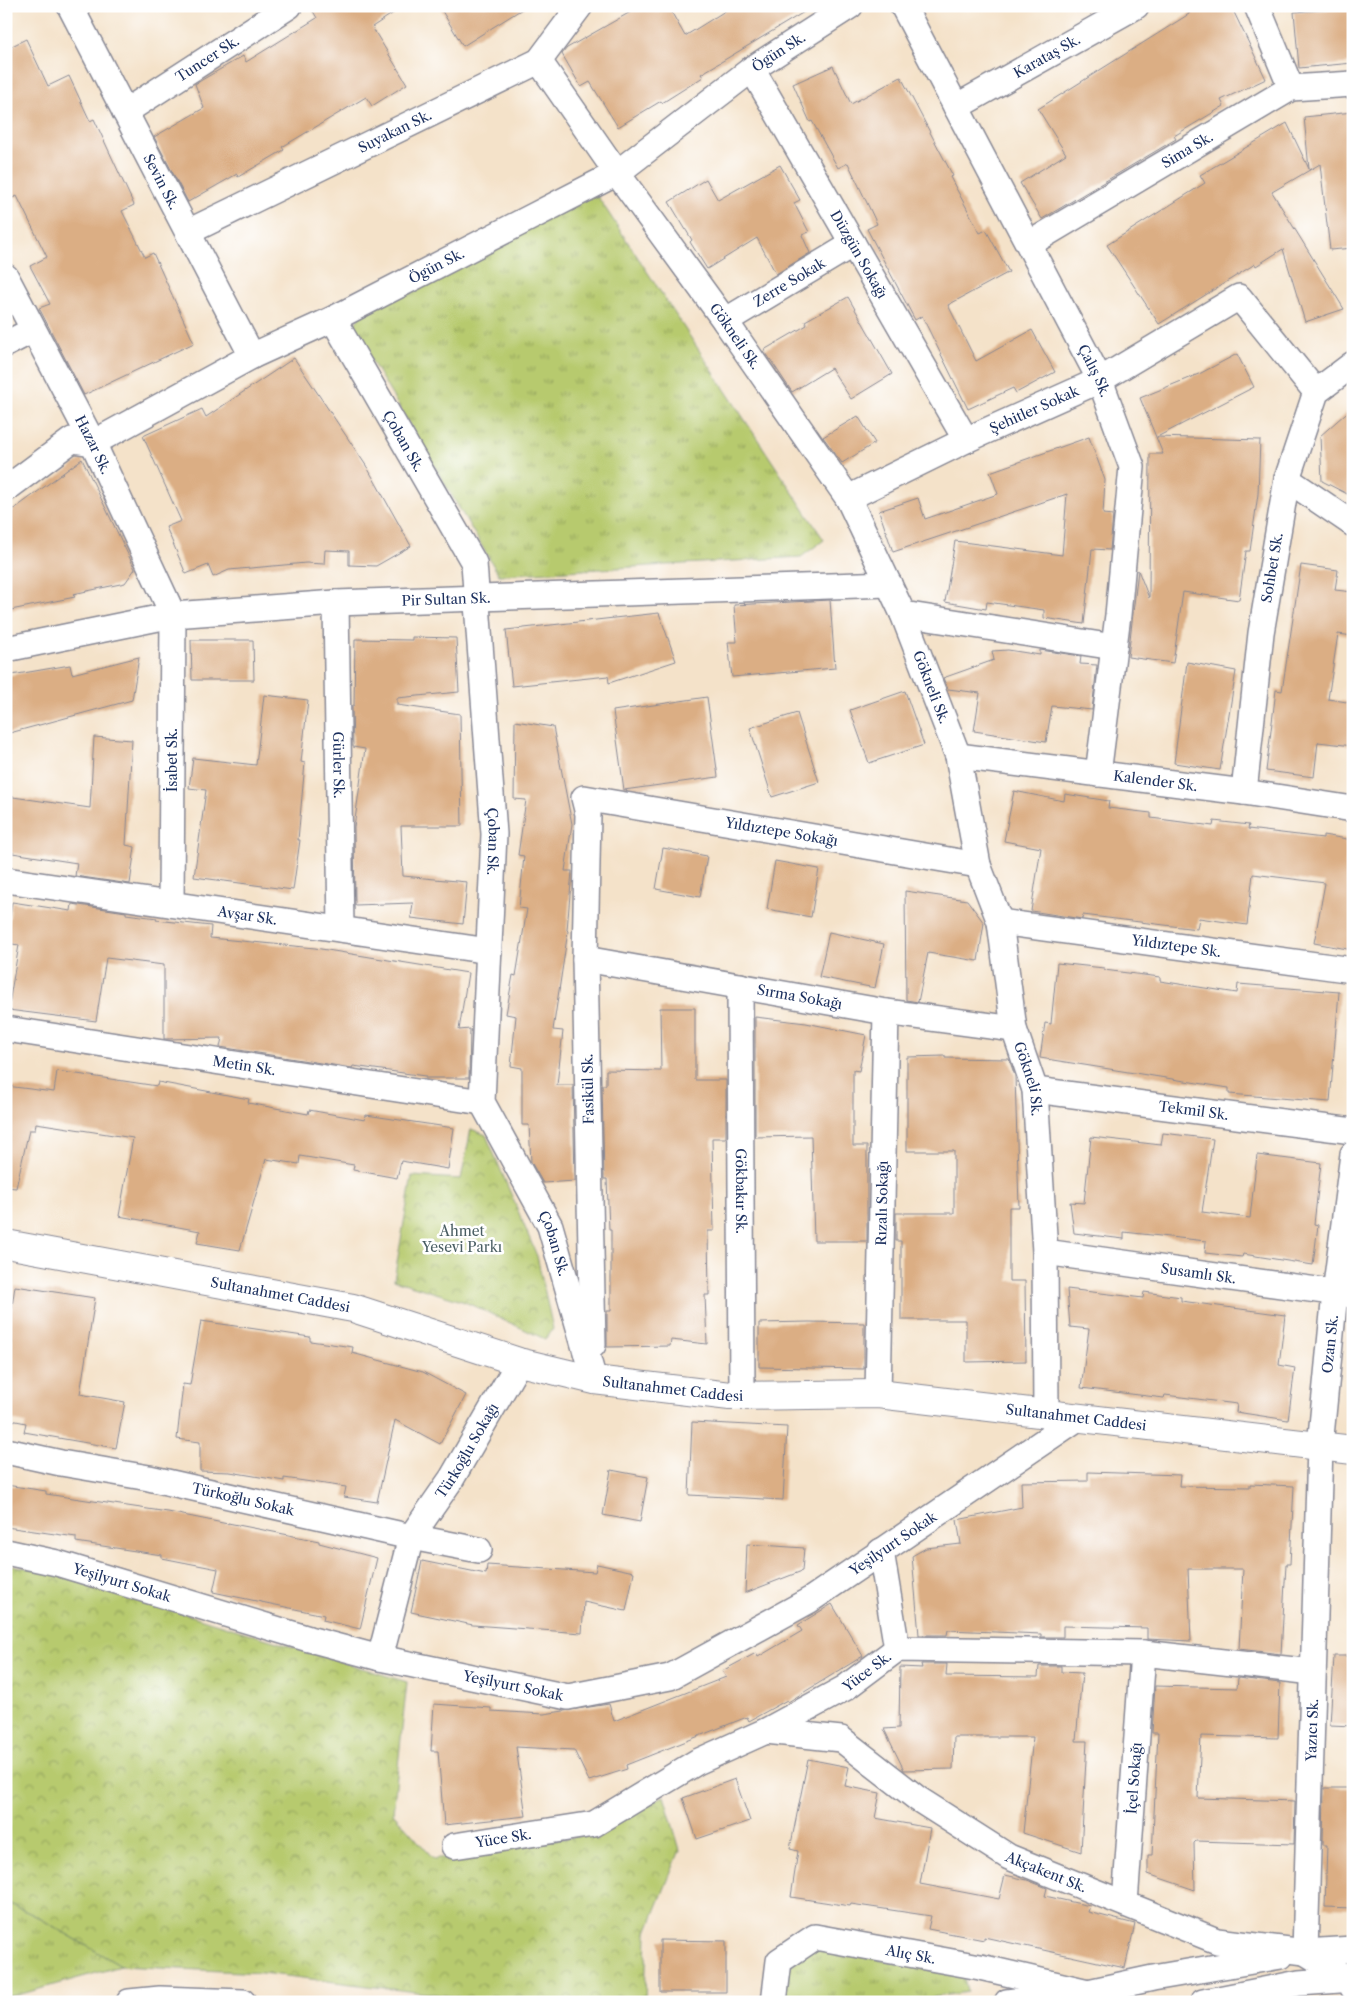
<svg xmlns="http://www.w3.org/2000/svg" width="1359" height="2008" font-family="'Libre Caslon Text',serif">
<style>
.grass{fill:url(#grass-tufts);stroke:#697c66}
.park{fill:url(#park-crowns);stroke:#697c66}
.building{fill:#dbae84}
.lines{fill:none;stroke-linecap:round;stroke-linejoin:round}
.minor-casing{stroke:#888894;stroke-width:28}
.tertiary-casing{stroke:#888894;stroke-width:30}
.minor{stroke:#fff;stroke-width:25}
.tertiary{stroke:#fff;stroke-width:28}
.labels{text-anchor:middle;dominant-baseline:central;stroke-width:5;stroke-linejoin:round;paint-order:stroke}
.street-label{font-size:14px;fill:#1b2f5e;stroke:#fff}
.park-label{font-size:14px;fill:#4a5e63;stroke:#fff}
</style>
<defs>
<pattern id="grass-tufts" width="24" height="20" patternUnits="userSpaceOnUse" patternTransform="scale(1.25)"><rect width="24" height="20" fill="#b7ca6e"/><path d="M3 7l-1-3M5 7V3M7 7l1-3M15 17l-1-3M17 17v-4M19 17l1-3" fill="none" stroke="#94a45e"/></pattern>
<pattern id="park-crowns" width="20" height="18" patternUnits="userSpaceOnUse" patternTransform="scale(1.25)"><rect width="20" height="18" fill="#b7ca6e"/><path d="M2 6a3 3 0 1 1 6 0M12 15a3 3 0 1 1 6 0" fill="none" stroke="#94a45e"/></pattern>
</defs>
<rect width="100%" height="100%" fill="#fff"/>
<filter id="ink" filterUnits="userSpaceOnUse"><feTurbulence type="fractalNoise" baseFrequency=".02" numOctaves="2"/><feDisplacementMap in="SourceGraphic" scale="10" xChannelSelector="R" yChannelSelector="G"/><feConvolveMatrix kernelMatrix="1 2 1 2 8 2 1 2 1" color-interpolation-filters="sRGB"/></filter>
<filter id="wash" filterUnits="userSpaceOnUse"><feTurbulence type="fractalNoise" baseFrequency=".0096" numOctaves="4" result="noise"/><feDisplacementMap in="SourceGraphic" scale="20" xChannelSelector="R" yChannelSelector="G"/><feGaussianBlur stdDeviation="1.12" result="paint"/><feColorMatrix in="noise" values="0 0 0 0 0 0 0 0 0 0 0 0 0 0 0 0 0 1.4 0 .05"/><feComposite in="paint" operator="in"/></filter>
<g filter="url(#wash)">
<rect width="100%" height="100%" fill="#f4e2c9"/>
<path class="grass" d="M596,194l228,346 -23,17 -302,18 -147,-247 10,-15z
M6,1902l30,14 85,50 -103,29 -12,1z
M814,1948l150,28 3,16 -64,10h-119l4,-35z"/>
<path class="park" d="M471,1129l15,6 51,121 16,73 -8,10 -80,-37 -71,-22 18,-104 49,3z
M6,1564l46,9 355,109 -14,131 41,46 151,-24 79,-39 16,54 -33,82 -2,70h-147l-236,-29 -141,-7 -85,-50 -30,-14z"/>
<g id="blocks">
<path class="building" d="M310,6h94l-32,21 35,57 -35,22 -6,-9 -84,50 2,3 -46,27 -1,-3 -49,28 -34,-65 50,-29 -9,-24 48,-28 3,6 71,-44z
M439,6h88l-64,40z
M641,6h27l17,30 48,-30h81l-113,68 2,3 -41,26 -1,-2 -43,26 -28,-45 -9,5 -19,-33 5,-6z
M1201,6h30l35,73 -45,21 3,6 -50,30 2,3 -134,80 -22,-36 46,-29 -28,-45 151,-95v-2z
M1353,8v55l-54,5 -5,-56z
M26,39l22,47 21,-10 21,45 4,-2 40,86 -12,6 23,46 8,-4 41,90 -110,52 -45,-87 11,-4 -20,-38 17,-9 -30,-61 -11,5v-152z
M833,66l18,38 50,-27 52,99 -3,1 30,56 6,-3 23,42 -61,33 28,56 56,-31 23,42 -39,21 -3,-5 -45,21 -46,-93 -7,4 -48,-91 10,-5 -29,-61 -10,5 -26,-47 -2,1 -17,-38z
M1353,112v136l-23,2 -10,-86 -48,28 72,117 -39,13 -22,-73 -27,17 -1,-2 -96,60 -52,-79 98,-62 -5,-8 87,-52 22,46 -5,-52z
M780,165l20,35 -6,3 15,29 -7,3 8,18 -34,21 -19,-36 -50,31 -17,-27 2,-2 -23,-38 37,-23 12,21z
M848,297l44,77 -41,25 -20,-31 -39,24 -28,-42 43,-25 -2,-4z
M1237,354l17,33 -97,50 103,3 -2,54 -8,57h-4l-7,49 -56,-8 -10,71 -45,-6 10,-87 11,28 1,-144h13l-23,-56 61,-25z
M294,358l73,109 44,79 -35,20 -27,-1v-14l-24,-1 -1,14 -18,-1 -77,7 -16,7 -5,-12 -22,9 -20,-47 15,-6 -38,-85 59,-27 4,8z
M1353,407v90l-31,-16 -2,-45z
M858,416l17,27 -33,20 -19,-26z
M1089,437l16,43 -2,34 10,1 -3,35 -18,-1 -8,75 -40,-6v-8l-57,-8 -1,7 -41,-7 10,-61 107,14 5,-61 -174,58 -14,-41 39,-13 7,21 73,-25 -8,-22z
M82,459l53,110 -10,14 -52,11 2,3 -69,14v-96z
M1301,565l37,5 -3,20 18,2v44l-15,-2 -10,65 25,4v43l-35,-4 -4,35 -48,-6 10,-81 6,1z
M830,600l5,68 -103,9 -4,-35h9l-3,-37z
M659,613l17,48 -67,22 -1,-7 -96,10 -6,-56z
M412,637l44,1 3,54 -62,6v7l63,9 2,112h-61l2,50 64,6 -4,42 -52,-6 2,-15 -58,2 -1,-78 11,-78 -12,-2 -1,-41 2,-1 1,-66 57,1z
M191,640h62l1,40h-62z
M1008,650l32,5v-5l41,6 -1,8 17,1 -5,45 -40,-4 -6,36 -72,-11 6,-38 -32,-4 -5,-11 51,-18 -2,-9z
M139,657l-7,43 -126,34v-58l64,-11 2,9z
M1187,662l49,9 -16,99 -46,-7z
M905,691l19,54 -55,18 -19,-53z
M264,695l44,5 -7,62 4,1 -7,77h2l-7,50 -99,-13 12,-87 -17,-2 4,-30 63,7z
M707,697l11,80 -94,13 -11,-79z
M797,713l22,69 -47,15 -22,-69z
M515,721l38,6 19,97 -7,47h7l-5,59 1,1 -15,99 10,1 -6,54h16l2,96 -32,2 -12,-21 -2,-37h-7v-57l-11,-2 5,-50 -10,-2 7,-39 3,1 11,-67 -8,-1 5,-52 -6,-1 8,-55 -12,-1z
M94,737l38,3 -6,105 9,2 -5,37 -55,-8 2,-13 -71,-11v-56l84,12z
M1014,791l50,10 1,-7 44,7 -1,7 43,5v5l62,8 1,-5 35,4 -1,4 75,9v-3l30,5v110l-39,-7 11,-60 -72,-9 -6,51 -48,-7 -2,11 -114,-14 -1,4 -51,-8 10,-63 -37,-7z
M663,848l44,8 -7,41 -44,-8z
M775,861l44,8 -8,48 -44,-8z
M905,891l62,9 17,23 -6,38 -50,-8 -10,49 -12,-2z
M12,902l59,9 1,-7 54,8v2l31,4 -1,2 55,6 -1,12 105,10 153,25 -9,57 11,-1 -1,49h-44v-2l-72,-10 -1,2 -132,-21 2,-9 -58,1v-74l-58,-7 -10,63 -88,-11 11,-65 -13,-2z
M829,932l55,12 -9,44 -56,-11z
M1057,963l47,5v2l56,7v4l77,12 1,-9 101,8 -9,110 -101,-8v-6l-189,-30 5,-35 6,1z
M660,1008h35v72h31v58h-14l2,93h-6l1,64h-4l2,49 -36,-4 -1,6 -63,1v-36h4v-81h-2l-2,-51h-3l-2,-94h4v-15l55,1z
M755,1017l51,6 60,12 -7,36 -6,-1v76h14v95h-53l-3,-105 -56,1z
M945,1056v2l64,1 6,17 4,131h-10v74h16l1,80 -60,1v-42h-65v-79h-5v-28h58v-62h-47v-94z
M57,1071l100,15 1,-4 91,17 -1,4 60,11 1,-4 56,10 1,-5 88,13 -6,41 -47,-8 -4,17 -44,-8 1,-5 -54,-9 -1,8 -33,-5 -26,91 -43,-7 3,-12 -81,-15 14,-78 -97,-15 -1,7h-6l-13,58 -10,-1v-101l48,6z
M1163,1133l50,6 -11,73 48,6 7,-63 64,8 -7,61 4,1 -5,40 -70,-11 -1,3 -37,-4 1,-12 -82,-9v7l-50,-6 -4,-31 14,1 7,-66 70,8z
M15,1286l80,12 -15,96 45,8 -9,46 -92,-16 2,-9 -20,-4v-48l6,-30 -5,-1z
M1067,1289l76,9 1,-6 37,5v4l104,14 -6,50 16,3 -7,52 -52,-8 1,-8 -72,-9 -1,3 -83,-10 8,-59 -19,-2z
M201,1321l109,16v4l43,6 -1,6 71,19 43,23 -26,49 -45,-24 -18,82 -33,-5 2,-10 -62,-9v3l-54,-9 -30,-1v-29l-23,-3 6,-55 7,1z
M809,1322l55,1v46l-105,-2v-44z
M692,1422l95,5 -4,73 -94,-5z
M611,1470l37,7 -8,45 -37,-7z
M1088,1472l92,3 -1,11 71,1v-3l44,2 -4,78h-4l-5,90 -42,-5 4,-80h-55l3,72 -44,-2v-11l-84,-2v11h-22v-3l-93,-4 -1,5h-28l-7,-79 14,-8 35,-4 -4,-24 65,-13 -1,-25 67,-1z
M6,1485l40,6v3l122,18 60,12v-1l91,18v2l58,15 -17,71 -37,-9 1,-5 -111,-23 5,-23 -56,-11v-3l-86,-13v-5l-70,-10z
M747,1544l57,4 -2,23 -57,22z
M422,1561l64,13 1,-9 108,7 2,-8 37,8 -8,39 -42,-9 -2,31 -109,-8 -62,-13z
M832,1604l31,52 -75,46 -1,-2 -38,21 -2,-4 -121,48 1,4 -38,12 -15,-31 -58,-3 10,69 -82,9 -6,-74h-7l3,-47 57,4v3l53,3 65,-10 5,17 112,-44 -4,-6 34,-18 2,4 44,-26 -4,-6z
M1334,1656h19v70l-23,-1z
M921,1664h26l-1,12 92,1 1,-11h22v6l21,1 -6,68h11l-6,111 -58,-19 10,-96h-79l-1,32 -49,1 -20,-41 15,-1 1,-61 22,1z
M1238,1678l42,5 -2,55 -77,-2 -3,62 97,3 -1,43 -98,-3 -2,2 1,47 -47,-16v-19h4l6,-122h-6l3,-47 82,2z
M808,1759l41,8 -4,19 35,7 -5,25 55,10 -10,56 79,15 6,-24 22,5 20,8 -2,8 45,10 -2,6 47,12 -10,44 -141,-31v3l-56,-11 3,-13 -80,-12 -1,2 -59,-9 7,-46 -8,-2z
M735,1779l15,42 -53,18 -14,-41z
M1324,1788h29v120l-28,-1 2,-62h-4z
M660,1940l66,1v51h-66z"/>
</g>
</g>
<g filter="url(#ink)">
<use href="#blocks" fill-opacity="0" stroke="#888894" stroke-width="1"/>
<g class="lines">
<g class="minor-casing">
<g id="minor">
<path id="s1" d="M70,6l182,350"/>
<path id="s2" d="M903,6l197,374 32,87 -14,148 -20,159"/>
<path d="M1257,6l34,82"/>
<path id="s3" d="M539,61l78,112 108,148 123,177 55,116 55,142 20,109 22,57 14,107 21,61 10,162 1,162"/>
<path id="s4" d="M752,69l214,371"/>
<path id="s5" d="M956,107l180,-101"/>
<path id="s6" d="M125,112l164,-106"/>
<path id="s7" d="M188,232l351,-171 41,-55"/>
<path id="s8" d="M1029,244l262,-156 62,-4"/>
<path id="s9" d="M6,277l87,166 80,172 -2,289"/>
<path id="s10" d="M333,319l141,244 20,271 -12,268 68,124 44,154"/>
<path id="s11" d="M725,321l128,-77"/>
<path d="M6,344l27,-14"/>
<path d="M1287,479l66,45"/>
<path id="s12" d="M6,489l66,-49 21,3 159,-87 81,-37 284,-146 135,-104 98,-63"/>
<path id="s13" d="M848,498l118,-58 134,-60 139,-83 77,95"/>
<path id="s14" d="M336,603l5,326"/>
<path d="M903,614l211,33"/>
<path id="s15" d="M6,649l167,-34 163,-12 553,-19"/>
<path id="s16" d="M958,756l286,36 109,17"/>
<path id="s17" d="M1244,792l17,-159 26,-154 29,-87 37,-28"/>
<path id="s18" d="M6,880l483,71"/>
<path id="s19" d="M1000,922l353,48"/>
<path id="s20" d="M585,959l301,53 128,17"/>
<path id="s21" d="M740,986l2,410"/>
<path id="s22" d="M6,1029l476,73"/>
<path id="s23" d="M1035,1090l318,41"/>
<path d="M1353,1154l-18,139 -15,153 -15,506 44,27 4,9"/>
<path id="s24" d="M1045,1252l308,43"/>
<path id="s25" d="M593,1345l-8,-386 3,-145 -4,-16 394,67"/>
<path id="s26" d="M878,1394l8,-382"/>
<path id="s27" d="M6,1451l55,12 88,15 262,59 68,13"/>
<path d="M881,1551l16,98"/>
<path id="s28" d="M6,1552l51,11 252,76 71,19 188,39 102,-20 140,-77 268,-182"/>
<path id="s29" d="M380,1658l31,-121 41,-59 67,-116"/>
<path id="s30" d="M766,1731l75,8 77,60 91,58 208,84 88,11 48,-3"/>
<path id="s31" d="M454,1846l140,-22 103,-62 69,-31 79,-43 52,-39 246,4 170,19"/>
<path id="s32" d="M1125,1903l18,-250"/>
<path d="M129,2002l31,-3 83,3"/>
<path id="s33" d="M774,2002l5,-41 36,-24 165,30 108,25"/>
<path d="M1007,2002l81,-10 65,-14 128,-22"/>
<path d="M1203,2002l96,-19 54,-4"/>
</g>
</g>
<g class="tertiary-casing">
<g id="tertiary">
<path id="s34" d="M6,1244l347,64 166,54 75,18 136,16 148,-2 475,56"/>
</g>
</g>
<use href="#minor" class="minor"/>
<use href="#tertiary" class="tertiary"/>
</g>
</g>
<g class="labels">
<g class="street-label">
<text stroke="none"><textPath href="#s12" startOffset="895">Ögün Sk.</textPath></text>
<text stroke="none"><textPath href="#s5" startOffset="104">Karataş Sk.</textPath></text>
<text stroke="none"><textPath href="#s6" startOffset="98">Tuncer Sk.</textPath></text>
<text stroke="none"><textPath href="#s7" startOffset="230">Suyakan Sk.</textPath></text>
<text stroke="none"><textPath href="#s8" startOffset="184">Sima Sk.</textPath></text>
<text stroke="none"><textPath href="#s1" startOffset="198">Sevin Sk.</textPath></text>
<text stroke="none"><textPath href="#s4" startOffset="214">Düzgün Sokağı</textPath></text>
<text stroke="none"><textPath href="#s12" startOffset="490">Ögün Sk.</textPath></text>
<text stroke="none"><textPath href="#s11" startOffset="75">Zerre Sokak</textPath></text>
<text stroke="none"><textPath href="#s3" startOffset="338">Gökneli Sk.</textPath></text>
<text stroke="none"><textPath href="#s2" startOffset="412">Çalış Sk.</textPath></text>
<text stroke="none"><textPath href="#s13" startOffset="206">Şehitler Sokak</textPath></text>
<text stroke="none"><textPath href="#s10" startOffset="141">Çoban Sk.</textPath></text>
<text stroke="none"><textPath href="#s9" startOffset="189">Hazar Sk.</textPath></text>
<text stroke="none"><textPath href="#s17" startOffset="226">Sohbet Sk.</textPath></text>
<text stroke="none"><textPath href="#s15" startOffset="444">Pir Sultan Sk.</textPath></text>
<text stroke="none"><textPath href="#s3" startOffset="742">Gökneli Sk.</textPath></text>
<text transform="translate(172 760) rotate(-90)">İsabet Sk.</text>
<text stroke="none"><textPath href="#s14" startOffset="162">Gürler Sk.</textPath></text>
<text stroke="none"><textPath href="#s16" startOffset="199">Kalender Sk.</textPath></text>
<text stroke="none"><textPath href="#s25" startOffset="748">Yıldıztepe Sokağı</textPath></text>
<text stroke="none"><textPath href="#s10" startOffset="561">Çoban Sk.</textPath></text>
<text stroke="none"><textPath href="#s18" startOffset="244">Avşar Sk.</textPath></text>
<text stroke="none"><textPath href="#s19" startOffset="178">Yıldıztepe Sk.</textPath></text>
<text stroke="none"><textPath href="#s20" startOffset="218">Sırma Sokağı</textPath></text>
<text stroke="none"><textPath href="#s22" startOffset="241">Metin Sk.</textPath></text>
<text stroke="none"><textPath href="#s3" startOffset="1148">Gökneli Sk.</textPath></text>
<text transform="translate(588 1089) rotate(-91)">Fasikül Sk.</text>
<text stroke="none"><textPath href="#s23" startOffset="160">Tekmil Sk.</textPath></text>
<text stroke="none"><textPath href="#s21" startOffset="205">Gökbakır Sk.</textPath></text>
<text stroke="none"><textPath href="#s26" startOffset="191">Rızalı Sokağı</textPath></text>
<text stroke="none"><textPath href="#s10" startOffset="981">Çoban Sk.</textPath></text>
<text stroke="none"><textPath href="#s24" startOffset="155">Susamlı Sk.</textPath></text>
<text stroke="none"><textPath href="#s34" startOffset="279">Sultanahmet Caddesi</textPath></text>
<text transform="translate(1330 1344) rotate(-84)">Ozan Sk.</text>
<text stroke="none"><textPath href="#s34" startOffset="684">Sultanahmet Caddesi</textPath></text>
<text stroke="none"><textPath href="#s34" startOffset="1089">Sultanahmet Caddesi</textPath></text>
<text stroke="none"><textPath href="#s29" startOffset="228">Türkoğlu Sokağı</textPath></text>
<text stroke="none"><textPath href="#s27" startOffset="242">Türkoğlu Sokak</textPath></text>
<text stroke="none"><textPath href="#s28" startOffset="945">Yeşilyurt Sokak</textPath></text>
<text stroke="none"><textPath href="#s28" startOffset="120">Yeşilyurt Sokak</textPath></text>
<text stroke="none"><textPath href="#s31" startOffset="455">Yüce Sk.</textPath></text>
<text stroke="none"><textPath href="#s28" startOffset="525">Yeşilyurt Sokak</textPath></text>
<text transform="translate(1312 1730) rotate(-88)">Yazıcı Sk.</text>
<text stroke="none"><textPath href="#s32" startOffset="125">İçel Sokağı</textPath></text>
<text stroke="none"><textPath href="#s31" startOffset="50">Yüce Sk.</textPath></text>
<text stroke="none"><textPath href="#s30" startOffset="321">Akçakent Sk.</textPath></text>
<text stroke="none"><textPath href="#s33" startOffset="182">Alıç Sk.</textPath></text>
</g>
<g class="park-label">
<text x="462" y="1231">Ahmet<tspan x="462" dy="16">Yesevi Parkı</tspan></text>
</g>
</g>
<rect width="1359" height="2008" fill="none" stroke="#fff" stroke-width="25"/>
</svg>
